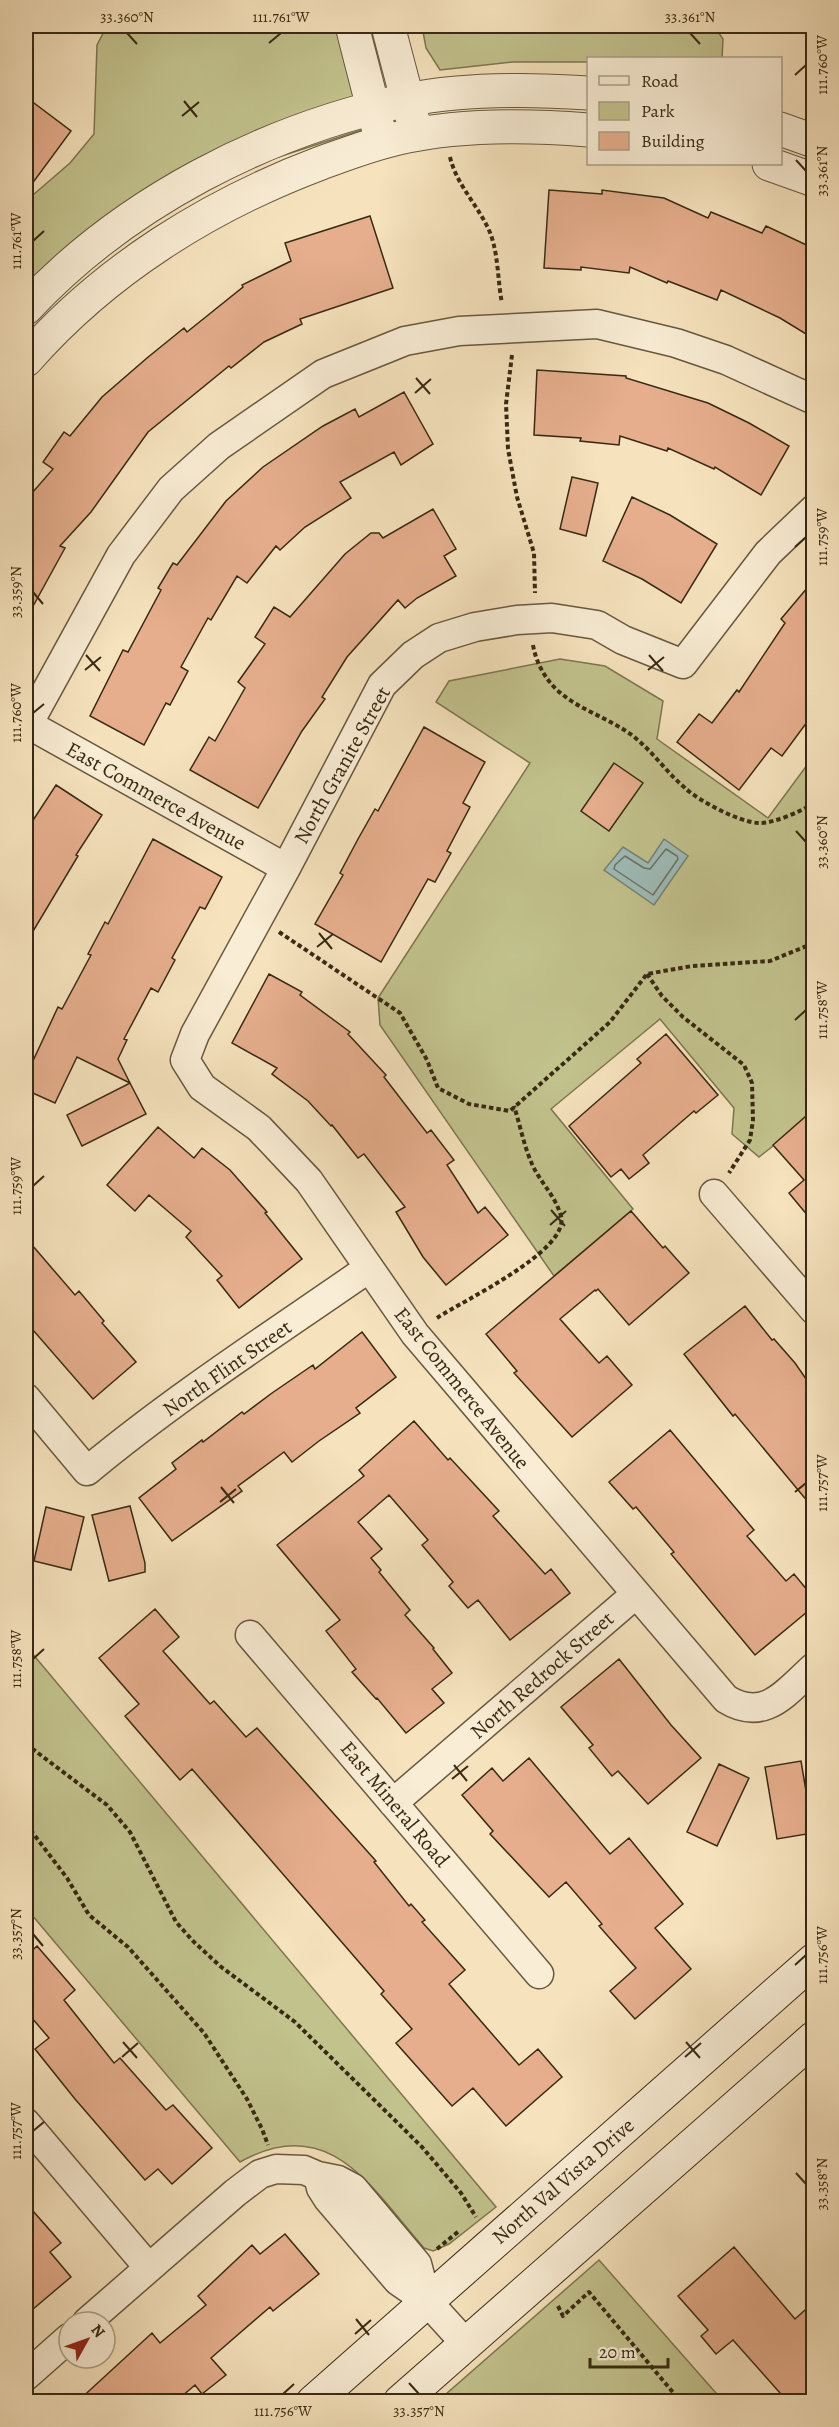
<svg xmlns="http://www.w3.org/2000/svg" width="839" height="2427" font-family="Alegreya,serif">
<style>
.green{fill:#c2c28d;stroke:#7d7650;stroke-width:1.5}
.water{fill:#9ebdb9;stroke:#758277;stroke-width:1.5}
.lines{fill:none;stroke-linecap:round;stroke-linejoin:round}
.shore{stroke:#6b7366;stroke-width:1.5}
.building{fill:#e6ae8d;stroke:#382913;stroke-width:1.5}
.minor-casing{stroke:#68583e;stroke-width:31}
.tertiary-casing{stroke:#68583e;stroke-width:35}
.secondary-casing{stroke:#382913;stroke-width:35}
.path{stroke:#382913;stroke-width:4;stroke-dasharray:4.5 3;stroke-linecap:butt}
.minor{stroke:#f9edd5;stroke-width:28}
.tertiary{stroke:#f9edd5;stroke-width:33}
.secondary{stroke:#f9edd5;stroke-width:33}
.ticks{fill:none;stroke:#382913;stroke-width:2}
.labels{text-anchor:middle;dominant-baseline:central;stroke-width:4.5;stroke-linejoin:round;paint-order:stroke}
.street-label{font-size:21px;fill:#382913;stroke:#f9edd5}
.neatline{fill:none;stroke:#382913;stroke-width:2}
.ticks-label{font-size:15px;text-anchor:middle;fill:#382913}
</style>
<rect width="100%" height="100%" fill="#f6e3be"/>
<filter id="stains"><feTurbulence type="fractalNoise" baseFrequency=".00333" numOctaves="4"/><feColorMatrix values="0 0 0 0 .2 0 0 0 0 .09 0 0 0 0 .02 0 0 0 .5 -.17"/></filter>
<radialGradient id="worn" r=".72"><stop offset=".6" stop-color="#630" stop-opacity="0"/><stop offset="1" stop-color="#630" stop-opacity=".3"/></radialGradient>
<path class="green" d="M107,26h243l27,99 -111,36 -58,28 -55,31 -58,41 -69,68v-128l44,-38 24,-29 3,-89z
M422,26h292l9,13 -1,19h-134v4h-75l-73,8 -14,-22z
M560,659l45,7 58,35 -6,38 111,79 45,-61v358l-54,42 -27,-23 2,-26 -74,-89 -109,90 82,100 -79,67 -174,-251 -2,-27 152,-235 -94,-61 13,-21z
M26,1646l470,561 -47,37 -16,7 -9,-3c-52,-59 -94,-137 -184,-86l-214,-254z
M599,2260l124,141h-285z"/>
<path class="water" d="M664,839l24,17 -34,49 -50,-35 19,-23 25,16z"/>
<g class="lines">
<path class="shore" d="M666,849l11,7 1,3 -25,36 -39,-26 1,-4 10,-9 19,12 6,1z"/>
</g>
<path class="building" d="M26,97l45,34 -45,61z
M549,190l53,4v-4l62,8 44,20 3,-6 51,21 4,-7 47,22v73l-7,13 -26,-16 -59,-28 -4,10 -49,-19 -1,2 -37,-16 -1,6 -48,-6v3l-37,-2z
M370,216l23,72 -93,31 2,5 -38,18 -33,26 -2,-2 -81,66 -57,80 -31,34 5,2 -39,71v-119l27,-31 -10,-7 21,-30 6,4 32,-39 45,-39 37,-30 3,4 56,-45 -1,-2 49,-24 -6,-18z
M537,370l89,6v2l82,25 41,20 40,23 -28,49 -46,-28 -1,2 -46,-21 -1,3 -47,-15 -1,9 -39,-4 1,-3 -47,-3z
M404,392l29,52 -32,21 -7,-13 -54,30 11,16 -46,29 -25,23 -4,-4 -29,37 -10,-7 -26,44 -3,-2 -27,49 7,4 -18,34 -4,-2 -22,42 -54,-29 33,-66 5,2 33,-62 -3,-2 15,-25 4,2 49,-64 37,-34 60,-41 32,-17 4,8z
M572,477l26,6 -12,53 -26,-7z
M632,497l38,18 47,29 -36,59 -39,-24 -39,-18z
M433,509l23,40 -12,7 12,20 -39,22 -12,10 -7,-8 -51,57 -25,40 3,2 -23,32 -44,77 -68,-38 19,-33 6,4 30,-53 -7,-6 27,-38 -10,-7 19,-30 16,10 55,-63 26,-21h8l4,5z
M813,581v133l-31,42 -11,-8 -32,42 -62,-48 22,-28 13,9 25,-33 2,2 46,-69 -4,-4z
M424,727l61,35 -22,41 7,4 -23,44 4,2 -16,29 -7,-3 -47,83 -66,-38 28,-49 -3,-2 18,-34 17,-30 3,2z
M614,763l29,20 -34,48 -28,-20z
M56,785l46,30 -26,40 2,1 -52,87v-112z
M153,839l69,38 -17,32 -5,-2 -28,51 3,2 -17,32 -7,-4 -27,51 3,1 -9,19 12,24 -53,-26 -22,46 -29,-13v-14l32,-69 4,2 29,-54 -3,-1 17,-32 3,2z
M269,974l33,18 -2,3 50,37 -2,2 38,41 -2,2 43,56 4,-3 23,30 -7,5 31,48 7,-6 23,28 -62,50 -23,-28 -27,-45 9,-5 -41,-53 -6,4 -26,-33 -1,1 -23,-25 -36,-27 5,-6 -45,-25z
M666,1034l52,61 -22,18 -2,-2 -51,44 6,8 -20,16 -8,-10 -10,8 -42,-51 72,-63 -4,-4z
M130,1083l16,31 -64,32 -15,-31z
M813,1110v112l-24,-29 15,-13 -31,-35z
M158,1127l36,31 8,-10 28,22 37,42 -2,1 37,46 -63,49 -22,-28 5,-4 -36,-39 5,-6 -42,-36 -14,16 -28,-26z
M631,1211l32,37 2,-2 24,27 -60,52 -31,-36 -2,2 -1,-1 -35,29 39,44 8,-7 25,29 -60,52 -58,-64 3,-2 -31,-37z
M26,1238l49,57 4,-4 25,30 -2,2 34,39 -43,37 -67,-77z
M745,1306l27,34 2,-1 21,24 18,26v119l-78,-94 -2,2 -49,-62z
M362,1332l34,45 -40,31 4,5 -41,28 -27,21 -8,-10 -46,34 4,5 -70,50 -33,-43 37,-29 -4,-6 30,-23 1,2 39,-30 2,2 28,-21 41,-28 2,4z
M414,1421l34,39 2,-2 49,53 -6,5 52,58 6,-5 19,24 -60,47 -32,-40 -10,8 -19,-22 4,-4 -31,-37 6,-5 -39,-45 -31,27 24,27 -11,9 10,12 -2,2 31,38 -5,5 29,33 -1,1 19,24 -20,16 12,14 -38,30 -29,-35 -1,1 -24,-27 4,-3 -30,-38 14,-11 -63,-75 87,-69 -5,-6z
M670,1430l84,100 -7,6 39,45 8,-7 19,23v10l-58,48 -84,-101 3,-2 -38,-45 -3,2 -24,-27z
M130,1506l15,57v9l-36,9 -17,-66z
M46,1507l38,10 -13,53 -37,-9z
M155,1609l24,28 -16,14 47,53 4,-3 32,36 11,-9 119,133 -2,1 35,44 2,-2 14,16 -3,2 43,48 -16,14 37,43 33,38 19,-16 24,28 -56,49 -33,-38 -21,18 -56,-63 16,-14 -31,-35 3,-3 -192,-222 -12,11 -55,-64 14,-12 -40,-46z
M619,1659l52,66 30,33 -53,46 -30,-33 -6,5 -23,-28 4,-3 -32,-38z
M529,1758l81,96 19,-16 54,66 -28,24 36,41 -56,50 -25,-28 26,-23 -37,-42 3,-2 -36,-42 -17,15 -59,-63 3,-3 -31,-36 30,-27 11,13z
M801,1761l12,72 -36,6 -12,-72z
M719,1764l30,14 -32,68 -30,-14z
M37,1946l38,44 -11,10 50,63 6,-5 46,52 7,-5 39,43 -40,36 -14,-15 -13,11 -70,-81 -40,-50 14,-11 -23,-27v-55z
M26,2203l35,40 -11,9 21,25 -45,38z
M285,2234l34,40 -46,37 -3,-4 -59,51 15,17 -24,19 -7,-9 -20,17h-98l75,-69 8,10 46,-38 -8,-9 54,-51 8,9z
M734,2247l61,72 18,-16v99h-25l-55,-62 -17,14 -15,-18 7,-6 -30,-34z"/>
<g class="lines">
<g class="minor-casing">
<path id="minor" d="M814,509l-46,44 -85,111 -60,-24 -26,-15 -45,-7 -35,2 -42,7 -36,11 -26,17 -31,30 -96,183 -91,166 -10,26 17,27 57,41 50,53 106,153 311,365c39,24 60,-7 88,-32
M26,723l260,145
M26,728l95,-173 50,-66 48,-43 104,-72 82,-33 54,-10 138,-7 79,19 50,17 88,40
M714,1194l100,116
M26,1398l61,73c89,-74 187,-137 282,-203
M250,1635l289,339
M393,1803l243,-209
M26,2123l123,145
M318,2176l3,12 7,11 70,82 29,20 39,43
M87,2322l148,-129 25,-19 16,-5 28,1 14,6 20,4 15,8 64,76 10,37
M26,2376l43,-38"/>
</g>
<g class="tertiary-casing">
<path id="tertiary" d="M352,26l27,105
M388,26l25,95
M780,129l34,12
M769,164l45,16
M26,308c99,-106 240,-178 381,-208 59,-12 122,-11 181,-7
M26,360c79,-90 183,-155 295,-197 25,-9 51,-19 78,-25 61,-14 127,-13 189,-8"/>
</g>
<g class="secondary-casing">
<path id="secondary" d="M313,2402l501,-442
M400,2402l414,-364"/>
</g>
<path class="path" d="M450,157c6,26 25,45 37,69 12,23 10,53 15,77
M512,355l-6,49 2,45 9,48 17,56 1,40
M533,645c3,17 11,32 23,44 20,19 47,27 70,42 23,15 38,39 59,57 14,13 54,34 73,35 15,1 44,-12 56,-20
M279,932l121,81 27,47 11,28 31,16 41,7 100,-89 37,-48 45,-8 78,-5 44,-18
M647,974l15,22 21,21 61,48 8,18 1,37 -3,20 -21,33
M437,1318c25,-17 133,-67 124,-102 -7,-23 -20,-32 -29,-52 -8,-18 -12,-39 -18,-58
M26,1744l81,61 23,27 46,90 17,19 27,25 75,56 127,125 39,46 15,24
M26,1824l41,54 22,37 39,32 76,86 43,66 15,30 6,16
M437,2249l22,-18
M558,2306l5,10 26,-24 92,110"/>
<use href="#minor" class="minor"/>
<use href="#tertiary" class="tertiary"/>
<use href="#secondary" class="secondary"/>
</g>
<path class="ticks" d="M127,33l10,11M690,33l10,11M269,43l12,-10M795,75l11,-10M184,101l13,16M182,116l17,-14M796,160l10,11M33,241l11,-10M416,378l14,16M415,393l16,-14M795,547l11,-10M33,592l10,12M86,655l14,16M649,655l14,16M85,670l16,-13M648,670l16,-13M33,713l11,-9M796,831l10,11M319,933l13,16M317,947l16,-13M795,1020l11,-10M33,1186l11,-10M551,1210l14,16M550,1225l16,-14M221,1487l13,16M795,1492l11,-9M220,1502l16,-13M33,1659l11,-10M454,1765l13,16M452,1779l16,-13M33,1934l10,12M795,1965l11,-10M123,2042l14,16M686,2042l14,16M122,2057l16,-14M685,2057l16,-14M33,2131l11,-9M796,2173l10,11M356,2319l13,16M355,2334l16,-14M409,2383l10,11M283,2394l11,-10"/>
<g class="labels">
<g class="street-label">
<text transform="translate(342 765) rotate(-61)">North Granite Street</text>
<text transform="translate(156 796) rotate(29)">East Commerce Avenue</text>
<text transform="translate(227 1368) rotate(-35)">North Flint Street</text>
<text transform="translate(462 1388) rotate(51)">East Commerce Avenue</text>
<text transform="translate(542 1675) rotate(-41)">North Redrock Street</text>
<text transform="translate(395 1804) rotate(50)">East Mineral Road</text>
<text transform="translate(563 2181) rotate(-41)">North Val Vista Drive</text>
</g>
</g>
<rect width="839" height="2427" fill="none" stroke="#f6e3be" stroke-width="66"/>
<rect x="587" y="57" width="195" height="108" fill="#f9edd5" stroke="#ac9f87" stroke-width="1.5"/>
<rect x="599" y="76" width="30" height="9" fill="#f9edd5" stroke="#ac9f87" stroke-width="1.5"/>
<text x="641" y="87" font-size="18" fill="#382913">Road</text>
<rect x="599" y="102" width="30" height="18" fill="#c2c28d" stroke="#ac9f87" stroke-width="1.5"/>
<text x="641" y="117" font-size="18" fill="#382913">Park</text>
<rect x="599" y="132" width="30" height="18" fill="#e6ae8d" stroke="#ac9f87" stroke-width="1.5"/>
<text x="641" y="147" font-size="18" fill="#382913">Building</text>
<g transform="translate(87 2340) rotate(50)"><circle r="28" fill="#f9edd5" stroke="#ac9f87" stroke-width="1.5"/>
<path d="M0-4.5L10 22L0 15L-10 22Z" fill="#8f2418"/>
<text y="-9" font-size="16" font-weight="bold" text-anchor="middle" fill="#382913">N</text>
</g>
<path d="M590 2358v9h78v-9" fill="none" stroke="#382913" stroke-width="3"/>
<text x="599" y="2358" font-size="18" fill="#382913" stroke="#f9edd5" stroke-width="4.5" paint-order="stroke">20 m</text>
<rect x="33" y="33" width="773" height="2361" class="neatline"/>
<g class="ticks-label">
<text x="127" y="22">33.360°N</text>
<text x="281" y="22">111.761°W</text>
<text x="690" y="22">33.361°N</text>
<text transform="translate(822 65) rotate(-90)" y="5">111.760°W</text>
<text transform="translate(822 171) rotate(-90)" y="5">33.361°N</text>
<text transform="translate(16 241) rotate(-90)" y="5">111.761°W</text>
<text transform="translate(822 537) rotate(-90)" y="5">111.759°W</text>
<text transform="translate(16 592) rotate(-90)" y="5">33.359°N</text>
<text transform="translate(16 713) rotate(-90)" y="5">111.760°W</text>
<text transform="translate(822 842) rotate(-90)" y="5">33.360°N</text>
<text transform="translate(822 1010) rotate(-90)" y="5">111.758°W</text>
<text transform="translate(16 1186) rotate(-90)" y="5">111.759°W</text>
<text transform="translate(822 1483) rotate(-90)" y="5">111.757°W</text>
<text transform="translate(16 1659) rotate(-90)" y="5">111.758°W</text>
<text transform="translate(16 1934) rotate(-90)" y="5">33.357°N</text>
<text transform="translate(822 1955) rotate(-90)" y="5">111.756°W</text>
<text transform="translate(16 2131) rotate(-90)" y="5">111.757°W</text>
<text transform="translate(822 2184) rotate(-90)" y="5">33.358°N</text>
<text x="283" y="2416">111.756°W</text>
<text x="419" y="2416">33.357°N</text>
</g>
<rect width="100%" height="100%" filter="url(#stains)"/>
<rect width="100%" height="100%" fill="url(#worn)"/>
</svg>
